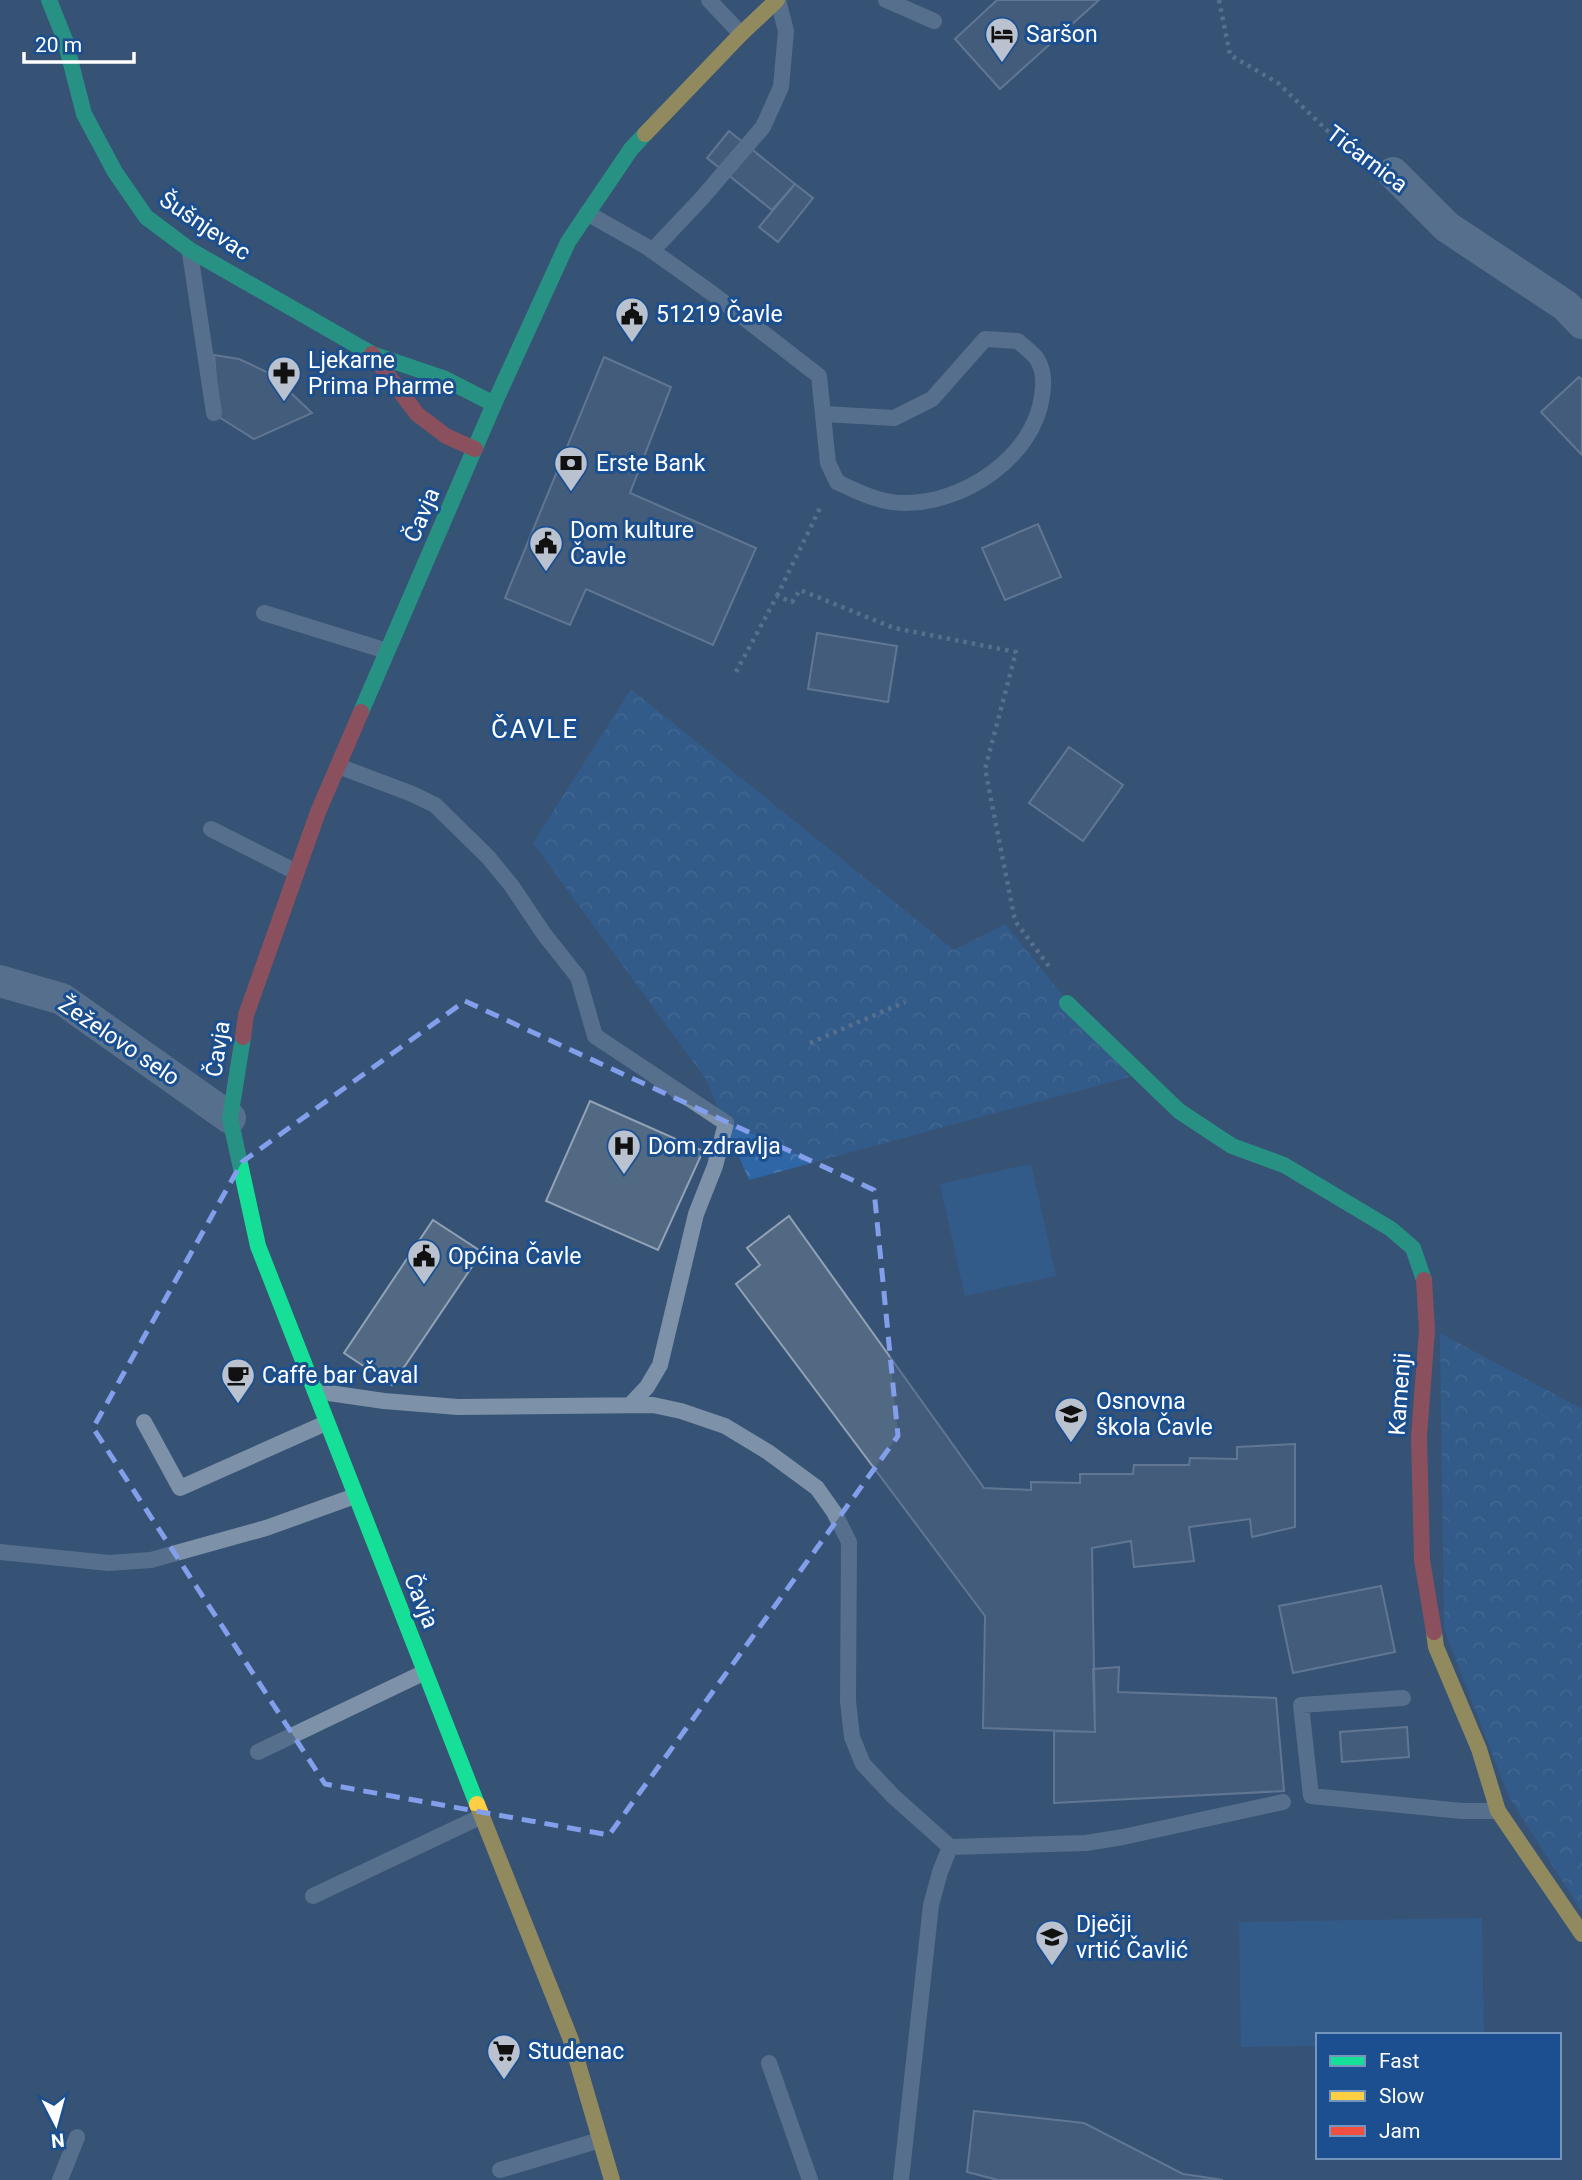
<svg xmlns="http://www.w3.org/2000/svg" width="1582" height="2180" font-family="Roboto,sans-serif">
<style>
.forest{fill:url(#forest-crowns)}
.park{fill:#2f66a5}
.building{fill:#526984;stroke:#92a2b6;stroke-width:2}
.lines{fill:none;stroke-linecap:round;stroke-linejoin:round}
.path{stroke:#7d92a8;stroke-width:4.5;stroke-dasharray:3.5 5;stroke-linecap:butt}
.lane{stroke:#7d92a8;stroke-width:16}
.street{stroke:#7d92a8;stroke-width:32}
.fast{stroke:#16e098;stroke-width:16}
.slow{stroke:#ffcf43;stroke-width:16}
.jam{stroke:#f24e42;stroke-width:16}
.marked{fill:none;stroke:#839eea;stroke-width:5;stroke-dasharray:14 9;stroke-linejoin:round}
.labels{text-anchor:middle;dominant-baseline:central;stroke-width:6;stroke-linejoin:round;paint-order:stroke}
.poi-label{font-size:23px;fill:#fff;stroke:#1b4f8f;text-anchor:start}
.street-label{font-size:23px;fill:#fff;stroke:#1b4f8f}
.quarter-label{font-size:26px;letter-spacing:2px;fill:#fff;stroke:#1b4f8f}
</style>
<defs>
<pattern id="forest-crowns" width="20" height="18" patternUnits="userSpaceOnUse" patternTransform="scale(1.75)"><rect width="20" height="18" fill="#2f66a5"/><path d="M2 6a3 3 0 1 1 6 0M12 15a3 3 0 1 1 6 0" fill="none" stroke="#4e7db2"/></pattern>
</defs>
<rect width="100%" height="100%" fill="#365274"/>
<path class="forest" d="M631,689l323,261 51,-26 124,153 -380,103 -44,-102 -172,-235z
M1440,1333l142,76v503l-73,-115 -65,-168z"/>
<path class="park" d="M1031,1164l25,112 -91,20 -25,-112z
M1482,1918l2,117h-166v11l-77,1 -2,-125z"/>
<path class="building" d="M997,0h102l-99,89 -45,-50z
M729,131l66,53 -23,26 -65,-52z
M795,184l18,14 -35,44 -19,-15z
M214,355l25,4 32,15 41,39 -58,26 -35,-22z
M604,357l67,30 -41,106 126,55 -43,97 -127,-56 -16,36 -65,-27z
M1579,377l3,3v75l-41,-43z
M1038,524l23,53 -56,23 -23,-52z
M817,633l80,13 -9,56 -80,-13z
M1069,747l54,38 -40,56 -54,-38z
M590,1101l113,50 -45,99 -112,-49z
M789,1216l195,272 47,2v-8l49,1v-9h53l1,-9h55l1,-7 47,1v-12l58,-3v83l-43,10 -2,-18 -61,8 5,34 -60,6 -3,-26 -39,7 3,184 -112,-4 2,-112 -249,-332 24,-19 -13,-17z
M433,1220l49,32 -90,133 -48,-32z
M1381,1586l14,66 -102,21 -14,-67z
M1119,1667l-1,25 158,6 8,93 -230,12v-72l41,1 -2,-63z
M1407,1727l2,30 -67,5 -2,-30z
M974,2111l110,12 99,51 40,6h-225l-31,-8z"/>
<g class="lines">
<path class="path" d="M1219,0l11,55 48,28 62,60 25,14
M777,596l44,-90
M736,672l41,-76 15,6 8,-12 94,38 122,24 -31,117 30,152 36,48
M810,1043l95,-41"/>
<path class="lane" d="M709,0l32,34
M886,0l48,21
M587,213l60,34 66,47 106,82 9,87 9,19c21,10 43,21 67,21 59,1 130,-46 138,-107 2,-12 2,-26 -5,-37 -4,-6 -14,-13 -19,-18l-33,-2 -53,60 -38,19 -70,-4
M652,251l50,-53 61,-71 18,-40 5,-56 -8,-31
M190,253l24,160
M264,613l123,38
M338,766l72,27 25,12 53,52 23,28 33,49 34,43 17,59 131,87 -11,43 -19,48 -36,151 -13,22 -17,18
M211,829l85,43
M315,1391l69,10 74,6 195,-2 28,6 44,15 43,26 49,36 17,24 15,30 -1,159 4,36 11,27 30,32 57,51
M144,1422l36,66 146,-65
M0,1552l109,11 42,-3 115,-32 89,-32
M1403,1698l-102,7 10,91 151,15h36
M258,1752l167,-80
M313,1896l169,-80
M769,2063l41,117
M500,2170l100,-30
M60,2180l17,-43
M901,2180l30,-275 9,-33 10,-25 136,-4 37,-6 160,-35"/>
<path class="street" d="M1393,173l54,54 119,79 16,17
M0,981l62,18 168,119"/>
<path class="fast" d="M49,0l16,40 19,74 31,58 31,45 44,33 182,104 71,24 51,26
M361,712l133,-308 74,-162 63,-93 14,-15
M1067,1003l112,108 53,35 52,19 107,64 22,19 11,32
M243,1037l-13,81 28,128 219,558"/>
<path class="slow" d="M645,134l96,-100 36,-34
M1434,1632l2,15 43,102 19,62 84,123
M477,1804l94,236 41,140"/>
<path class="jam" d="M372,354l45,60 29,22 29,13
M243,1037l3,-22 72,-203 43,-100
M1424,1280l3,50 -8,107 3,123 12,72"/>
</g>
<path d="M0 0H1582V2180H0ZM465,1001l409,189 24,246 -289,399 -284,-51 -232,-356 149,-266z" fill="#365274" fill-opacity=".55" fill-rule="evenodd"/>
<path class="marked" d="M465,1001l409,189 24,246 -289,399 -284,-51 -232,-356 149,-266z"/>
<defs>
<g id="hotel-pin" transform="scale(1.75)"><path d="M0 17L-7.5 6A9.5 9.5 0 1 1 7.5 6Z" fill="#b9c2ce" stroke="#1b4f8f"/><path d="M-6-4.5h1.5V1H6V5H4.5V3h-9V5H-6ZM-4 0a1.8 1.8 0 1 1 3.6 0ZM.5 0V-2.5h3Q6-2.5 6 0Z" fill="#111"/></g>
<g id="civic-pin" transform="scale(1.75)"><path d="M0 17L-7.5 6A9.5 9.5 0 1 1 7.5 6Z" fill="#b9c2ce" stroke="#1b4f8f"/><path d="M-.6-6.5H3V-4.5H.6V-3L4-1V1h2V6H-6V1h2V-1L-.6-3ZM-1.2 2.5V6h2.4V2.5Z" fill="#111"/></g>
<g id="pharmacy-pin" transform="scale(1.75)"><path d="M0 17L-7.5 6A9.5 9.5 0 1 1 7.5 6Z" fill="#b9c2ce" stroke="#1b4f8f"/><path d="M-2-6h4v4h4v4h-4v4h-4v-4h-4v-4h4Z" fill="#111"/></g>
<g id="bank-pin" transform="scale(1.75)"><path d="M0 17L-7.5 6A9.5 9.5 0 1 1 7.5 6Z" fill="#b9c2ce" stroke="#1b4f8f"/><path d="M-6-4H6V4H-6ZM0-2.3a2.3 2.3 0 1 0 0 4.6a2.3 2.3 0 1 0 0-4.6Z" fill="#111"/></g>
<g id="hospital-pin" transform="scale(1.75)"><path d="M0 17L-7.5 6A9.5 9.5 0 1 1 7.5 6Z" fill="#b9c2ce" stroke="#1b4f8f"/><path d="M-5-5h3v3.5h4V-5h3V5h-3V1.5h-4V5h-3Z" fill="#111"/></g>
<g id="cafe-pin" transform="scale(1.75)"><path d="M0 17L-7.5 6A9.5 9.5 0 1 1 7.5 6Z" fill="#b9c2ce" stroke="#1b4f8f"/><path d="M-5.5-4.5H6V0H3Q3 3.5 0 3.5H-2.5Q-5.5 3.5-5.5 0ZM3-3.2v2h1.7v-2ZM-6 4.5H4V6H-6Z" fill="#111"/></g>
<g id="school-pin" transform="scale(1.75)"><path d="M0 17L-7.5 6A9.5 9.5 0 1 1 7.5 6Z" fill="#b9c2ce" stroke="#1b4f8f"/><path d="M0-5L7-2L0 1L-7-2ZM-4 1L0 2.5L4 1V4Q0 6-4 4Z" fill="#111"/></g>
<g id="supermarket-pin" transform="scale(1.75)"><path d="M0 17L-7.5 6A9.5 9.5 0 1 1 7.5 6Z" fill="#b9c2ce" stroke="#1b4f8f"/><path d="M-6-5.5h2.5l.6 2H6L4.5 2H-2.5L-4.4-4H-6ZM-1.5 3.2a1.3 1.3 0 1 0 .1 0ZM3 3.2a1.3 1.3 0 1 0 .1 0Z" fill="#111"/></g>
</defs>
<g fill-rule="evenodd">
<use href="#hotel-pin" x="1002" y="34"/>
<use href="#civic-pin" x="632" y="314"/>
<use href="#pharmacy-pin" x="284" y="373"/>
<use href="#bank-pin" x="571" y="463"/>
<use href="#civic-pin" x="546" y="543"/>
<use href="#hospital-pin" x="624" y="1146"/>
<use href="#civic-pin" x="424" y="1256"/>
<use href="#cafe-pin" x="238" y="1375"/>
<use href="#school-pin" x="1071" y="1414"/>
<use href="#school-pin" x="1052" y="1937"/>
<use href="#supermarket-pin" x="504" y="2051"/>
</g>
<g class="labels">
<g class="poi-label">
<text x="1026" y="34">Saršon</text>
<text x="656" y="314">51219 Čavle</text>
<text x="308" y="360">Ljekarne<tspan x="308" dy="26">Prima Pharme</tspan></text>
<text x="596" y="463">Erste Bank</text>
<text x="570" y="530">Dom kulture<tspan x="570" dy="26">Čavle</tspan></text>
<text x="648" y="1146">Dom zdravlja</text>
<text x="448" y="1256">Općina Čavle</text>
<text x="262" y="1375">Caffe bar Čaval</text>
<text x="1096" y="1401">Osnovna<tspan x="1096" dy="26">škola Čavle</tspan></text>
<text x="1076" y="1924">Dječji<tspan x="1076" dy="26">vrtić Čavlić</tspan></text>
<text x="528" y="2051">Studenac</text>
</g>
<g class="street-label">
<text transform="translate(1367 159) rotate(37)">Tićarnica</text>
<text transform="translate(205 226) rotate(34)">Šušnjevac</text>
<text transform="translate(422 515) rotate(-67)">Čavja</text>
<text transform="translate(119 1041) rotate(34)">Žeželovo selo</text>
<text transform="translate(218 1049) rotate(-81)">Čavja</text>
<text transform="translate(1400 1394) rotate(-86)">Kamenji</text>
<text transform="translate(421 1601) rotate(68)">Čavja</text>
</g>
<g class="quarter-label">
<text x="535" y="729">ČAVLE</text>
</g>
</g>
<rect x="1316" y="2033" width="245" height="126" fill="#1b4f8f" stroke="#7695bc" stroke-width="2"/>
<rect x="1330" y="2056" width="35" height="10" fill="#16e098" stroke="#7695bc" stroke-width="2"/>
<text x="1379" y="2068" font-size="21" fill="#ffffff">Fast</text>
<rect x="1330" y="2091" width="35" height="10" fill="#ffcf43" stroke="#7695bc" stroke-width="2"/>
<text x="1379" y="2103" font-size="21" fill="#ffffff">Slow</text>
<rect x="1330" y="2126" width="35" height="10" fill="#f24e42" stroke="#7695bc" stroke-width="2"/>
<text x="1379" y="2138" font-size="21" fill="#ffffff">Jam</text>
<g transform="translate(56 2124) rotate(174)" stroke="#1b4f8f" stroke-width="5" paint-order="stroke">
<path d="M0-5L12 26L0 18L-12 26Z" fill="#ffffff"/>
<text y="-10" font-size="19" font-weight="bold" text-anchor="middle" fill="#ffffff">N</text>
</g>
<path d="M24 52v10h110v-10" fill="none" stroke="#ffffff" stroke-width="3.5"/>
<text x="35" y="52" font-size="21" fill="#ffffff" stroke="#1b4f8f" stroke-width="5" paint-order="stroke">20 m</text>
</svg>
